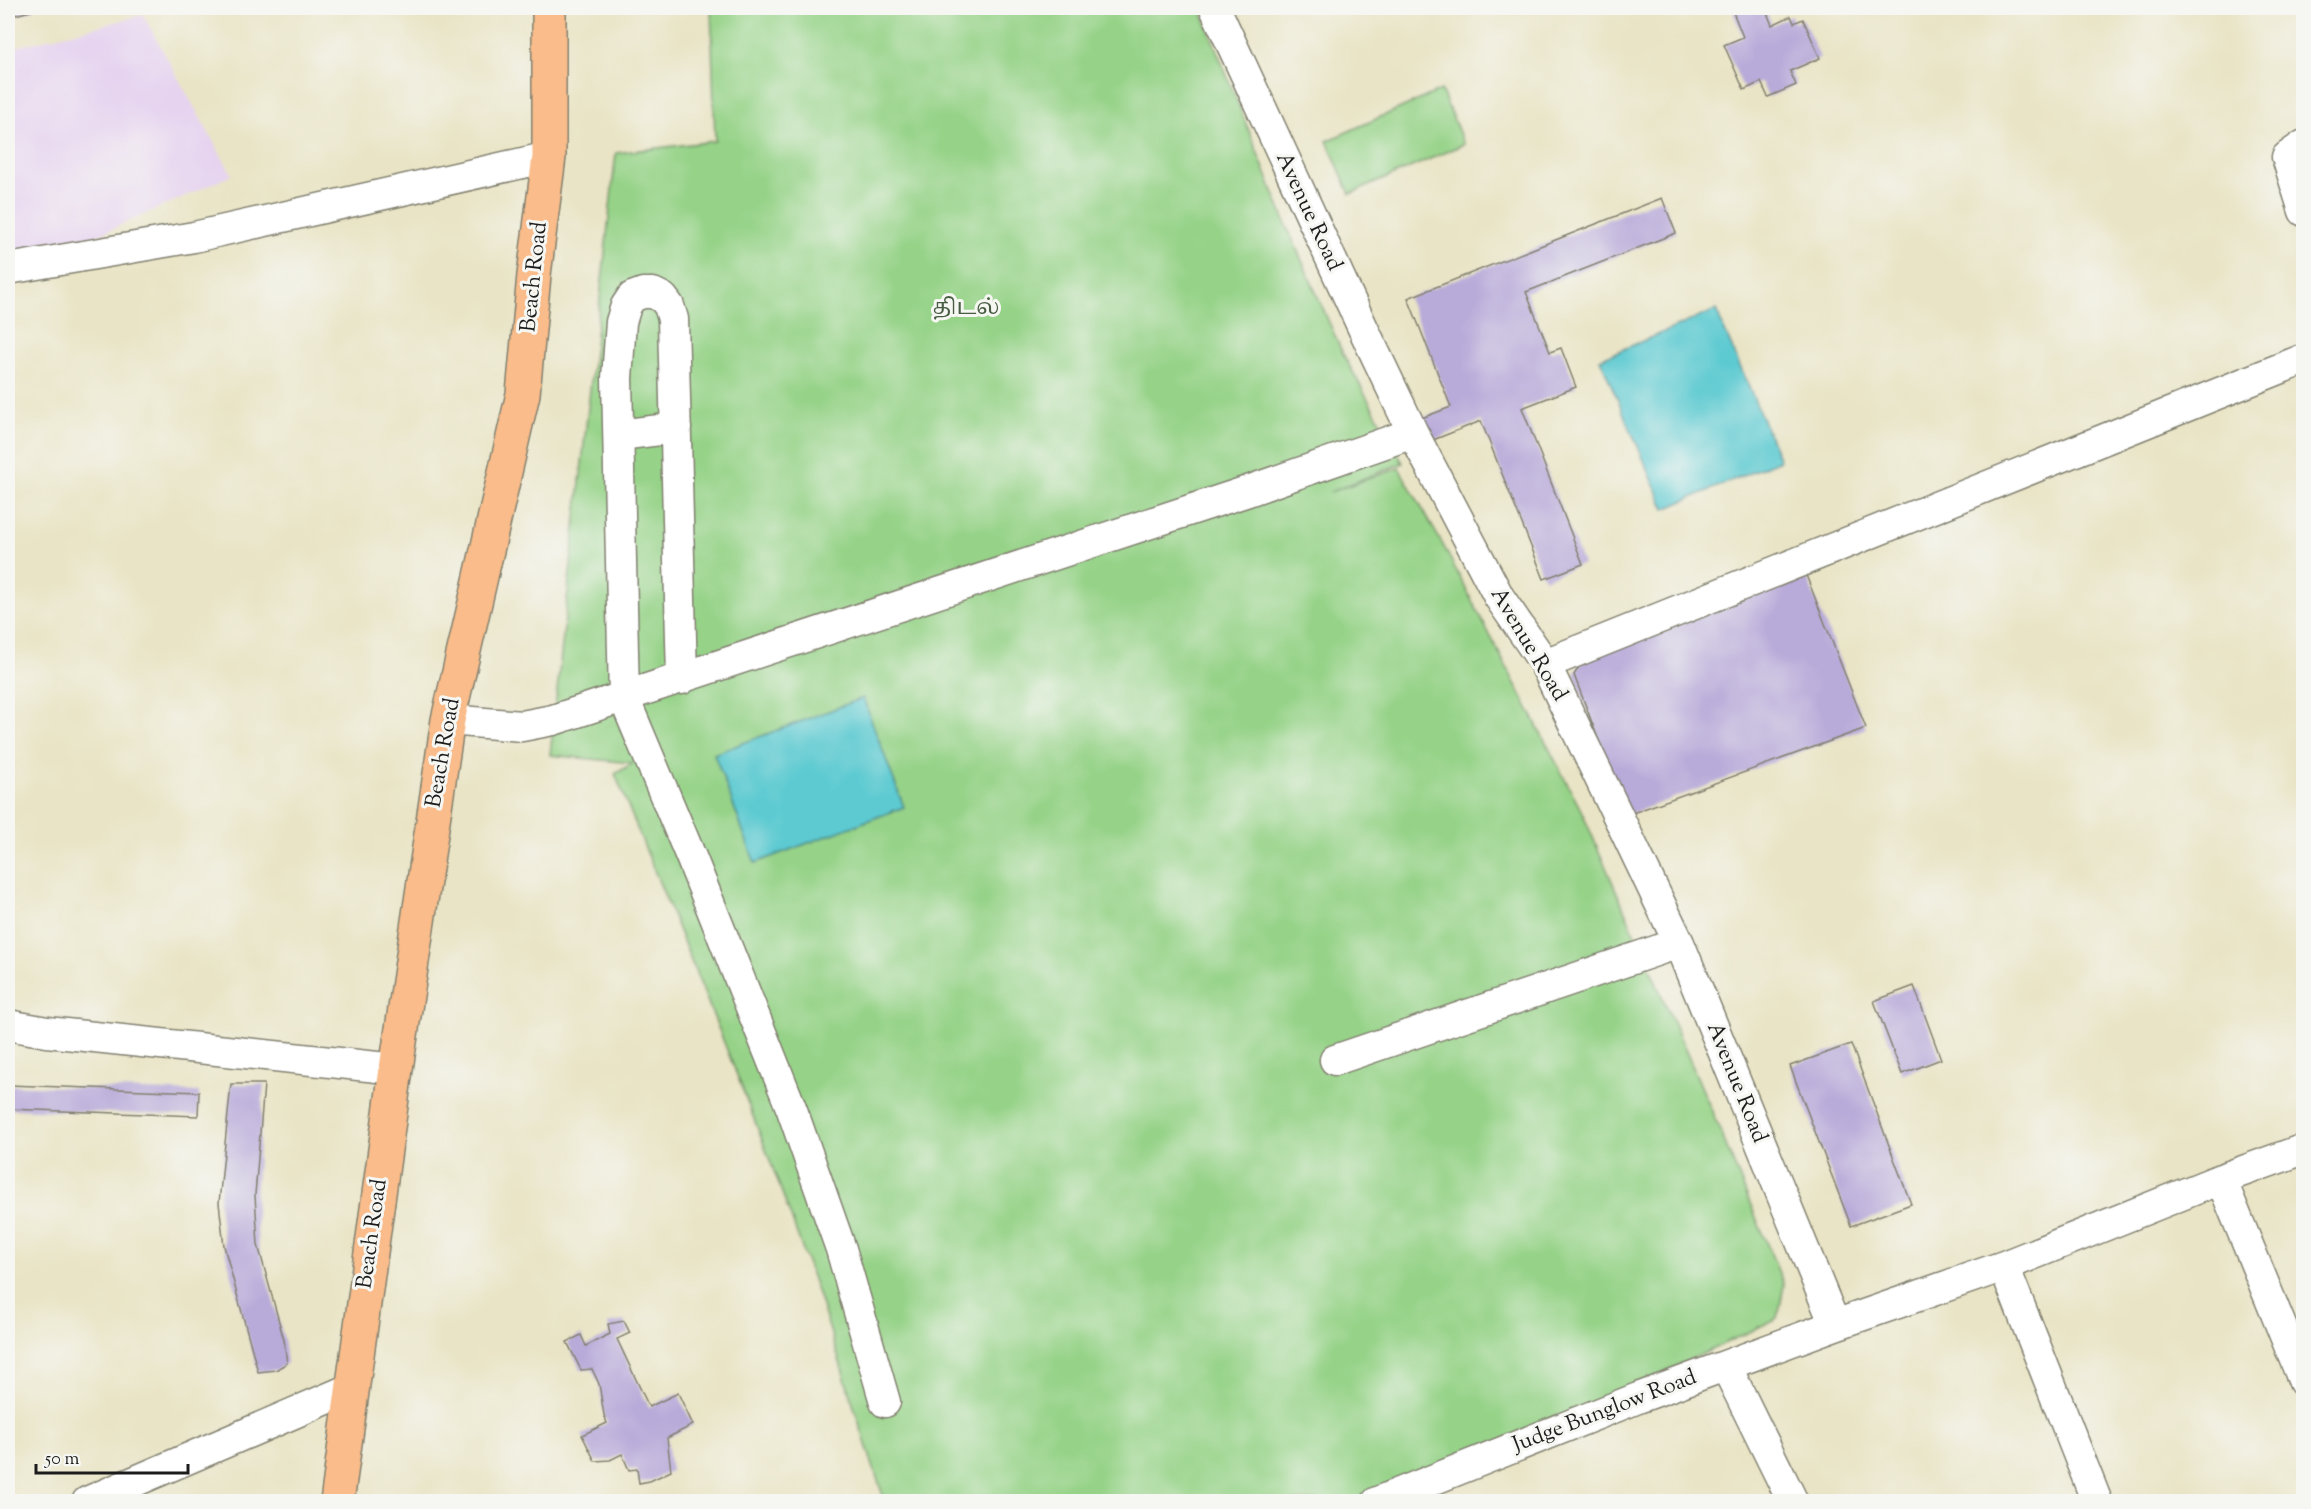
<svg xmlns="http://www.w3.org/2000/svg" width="2311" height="1509" font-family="'Sorts Mill Goudy','Noto Serif Tamil',serif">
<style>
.built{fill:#e6d3f0}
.green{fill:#96d388;stroke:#597852;stroke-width:1.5}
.water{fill:#5dcad1;stroke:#3c7376;stroke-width:1.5}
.building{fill:#b8aad9}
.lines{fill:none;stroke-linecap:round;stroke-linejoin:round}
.minor-casing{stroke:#828070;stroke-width:33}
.major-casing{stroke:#828070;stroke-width:36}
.minor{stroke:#fff;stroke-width:30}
.major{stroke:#f9bc8a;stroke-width:33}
.labels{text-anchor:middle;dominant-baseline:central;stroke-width:6;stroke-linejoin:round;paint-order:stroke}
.street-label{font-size:22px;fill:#1c1c1c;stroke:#f6f6f2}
.park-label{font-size:22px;fill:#475c42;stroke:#f6f6f2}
</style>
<rect width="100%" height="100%" fill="#f6f6f2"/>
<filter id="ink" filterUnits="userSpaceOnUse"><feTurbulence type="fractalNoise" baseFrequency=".0167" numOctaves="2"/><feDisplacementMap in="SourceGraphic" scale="12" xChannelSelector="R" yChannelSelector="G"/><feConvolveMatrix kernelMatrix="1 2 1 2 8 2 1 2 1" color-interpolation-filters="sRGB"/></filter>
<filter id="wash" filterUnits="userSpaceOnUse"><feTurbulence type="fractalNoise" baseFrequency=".008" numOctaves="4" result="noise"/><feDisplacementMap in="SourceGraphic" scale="24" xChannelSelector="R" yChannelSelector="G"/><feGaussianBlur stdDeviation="1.35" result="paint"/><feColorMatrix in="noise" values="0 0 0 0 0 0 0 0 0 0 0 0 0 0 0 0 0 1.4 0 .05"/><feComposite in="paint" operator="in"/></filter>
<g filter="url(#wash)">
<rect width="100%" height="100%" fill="#e9e4c5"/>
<path class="built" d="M143,15l89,160 -138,62 -48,13 -38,5v-206z"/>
<path class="green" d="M711,8h489l88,221 55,125 60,109 -73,29 69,-24 44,77 138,265 130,299 73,176 -6,33 -258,123 -145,60h-490c-24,-68 -44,-138 -67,-207 -60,-176 -133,-347 -203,-520l18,-11 -83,-8 66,-602 99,-12z
M1441,90l23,54 -114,50 -23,-53z"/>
<path class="water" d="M1716,310l64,150 -115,49 -65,-150z
M863,698l41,109 -149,56 -41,-109z"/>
<g id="blocks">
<path class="building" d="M8,8h25l1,2 -26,7z
M1742,8h23l7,17 19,-9 3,7 9,-4 17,39 -30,13 6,14 -28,12 -7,-15 -17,8 -20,-45 19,-8 -10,-25z
M1662,198l14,35 -150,59 24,60 11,-4 15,39 -54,21 61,156 -39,15 -63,-158 -53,21 -9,-23 32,-12 -43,-109z
M1806,575l60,153 -239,87 -53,-140 9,-15z
M1914,986l27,73 -39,15 -28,-73z
M1851,1044l60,160 -60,22 -61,-160z
M231,1084h33l-9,111 3,50 26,95 3,23 -11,7 -18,2 -34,-126 -5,-43z
M8,1085l191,7 -1,24 -190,-7z
M624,1321l6,12 -13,6 32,68 29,-14 15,32 -26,13 4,33 -21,10 -11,2 -2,-14 -8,1 -7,-16 -12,6 -15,1 -13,-26 25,-12 -3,-8 -5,-31 -7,-15 -11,1 -14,-28 14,-7 5,11 24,-12 -2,-10z"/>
</g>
</g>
<g filter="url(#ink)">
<use href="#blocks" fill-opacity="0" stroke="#828070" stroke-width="1.5"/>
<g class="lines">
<g class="minor-casing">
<path id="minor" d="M1215,8l147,318 51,107 86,164 46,67 134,279 156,382
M2304,145l-17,12 17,54
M8,269l186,-32 355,-80
M619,435l57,-7
M1545,664l759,-305
M682,679l-9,-360 -4,-13 -6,-8 -10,-5h-10l-11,4 -6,9 -5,16 -4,56 7,320 67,159 101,253 49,139 44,153
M448,720l74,6 31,-6 695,-229 165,-58
M8,1025l39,7 349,37
M1335,1060l344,-117
M2221,1179l83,203
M2004,1266l93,236
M1726,1366l67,136
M87,1502l265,-114
M1377,1502l261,-104 197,-73 169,-59 217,-87 83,-30"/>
</g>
<g class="major-casing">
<path id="major" d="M337,1502l59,-433 52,-349 75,-326 11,-119 15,-118v-149"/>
</g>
<use href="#minor" class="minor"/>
<use href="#major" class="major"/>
</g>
</g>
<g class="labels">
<g class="street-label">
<text transform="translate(1308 212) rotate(65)">Avenue Road</text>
<text transform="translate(535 277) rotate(-84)">Beach Road</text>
<text transform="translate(1528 645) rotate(59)">Avenue Road</text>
<text transform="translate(444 753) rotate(-80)">Beach Road</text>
<text transform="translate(1736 1083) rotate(68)">Avenue Road</text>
<text transform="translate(373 1234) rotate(-82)">Beach Road</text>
<text transform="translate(1605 1412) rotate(-21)">Judge Bunglow Road</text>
</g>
<g class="park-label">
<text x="966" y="309">திடல்</text>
</g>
</g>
<rect width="2311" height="1509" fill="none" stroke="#f6f6f2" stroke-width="30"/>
<path d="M36 1464v9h152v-9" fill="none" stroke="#1c1c1c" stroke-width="3"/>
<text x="45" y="1464" font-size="18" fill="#1c1c1c" stroke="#f6f6f2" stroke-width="4.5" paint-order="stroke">50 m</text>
</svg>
